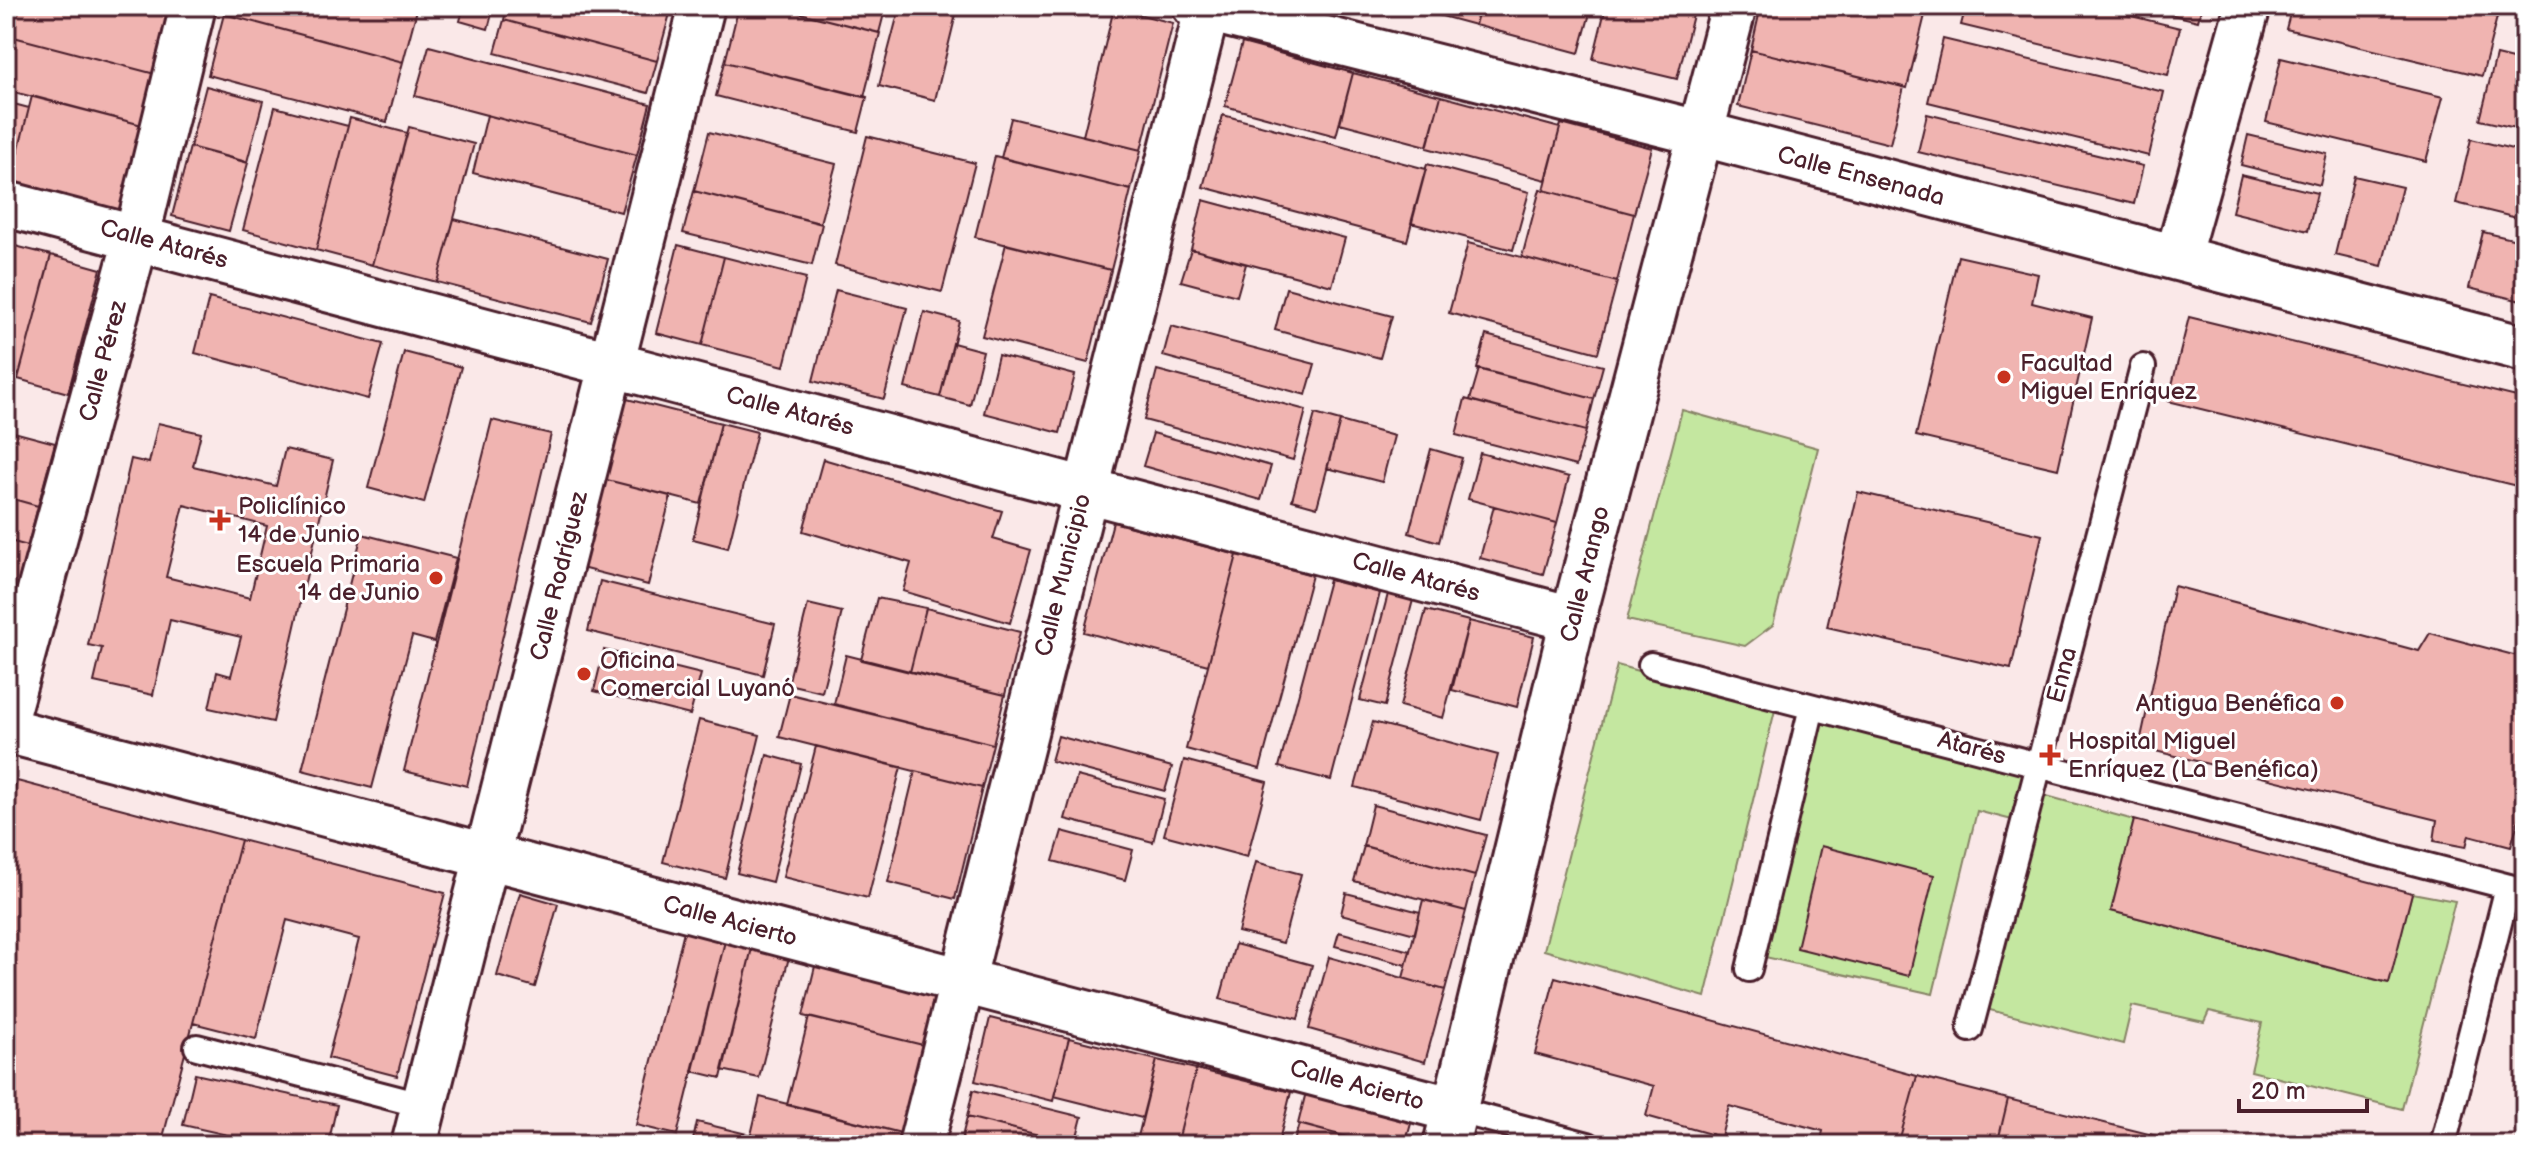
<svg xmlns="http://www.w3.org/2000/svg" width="2531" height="1151" font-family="'Balsamiq Sans',sans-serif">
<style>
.green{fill:#c4e7a0;stroke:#878366;stroke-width:2}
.building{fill:#f0b4b1;stroke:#4a1f2b;stroke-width:2;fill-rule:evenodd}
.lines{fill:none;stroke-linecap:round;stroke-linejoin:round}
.service-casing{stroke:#4a1f2b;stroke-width:30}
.minor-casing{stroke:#4a1f2b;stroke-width:50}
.tertiary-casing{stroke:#4a1f2b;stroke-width:50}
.service{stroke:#fff;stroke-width:24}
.minor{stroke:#fff;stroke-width:44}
.tertiary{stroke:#fff;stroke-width:44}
.poi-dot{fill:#c8321e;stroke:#fff;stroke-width:3}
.labels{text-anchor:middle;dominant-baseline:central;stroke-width:6;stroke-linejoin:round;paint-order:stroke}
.street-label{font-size:24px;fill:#4a1f2b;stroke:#fff}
.poi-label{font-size:24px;fill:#4a1f2b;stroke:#fff;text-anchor:start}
</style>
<rect width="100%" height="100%" fill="#fae8e8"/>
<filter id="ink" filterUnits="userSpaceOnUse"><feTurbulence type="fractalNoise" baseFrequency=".0125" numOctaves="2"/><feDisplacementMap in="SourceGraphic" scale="16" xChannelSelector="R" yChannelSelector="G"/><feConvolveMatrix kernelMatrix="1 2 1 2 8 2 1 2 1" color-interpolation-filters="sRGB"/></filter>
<g filter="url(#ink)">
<path class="green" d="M1682,410l136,38 -45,177 -28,21 -118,-26z
M1617,665l158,45 -70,287 -161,-47z
M1816,714l218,55 -14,53 -43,-11 -44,183 -177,-39z
M2043,795l91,25 -23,91 277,72 24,-90 43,8 -53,208 -151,-38 11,-48 -53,-12 -5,11 -72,-16 -9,38 -137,-35z"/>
<path class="building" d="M6,6h125l39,10 -15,58 -149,-39z
M131,6h42l-3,10z
M226,6h192l-15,56 -179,-48z
M464,6h30l-6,23 -28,-8z
M507,6h165l-15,55 -153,-41z
M739,6h33l108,27 -16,64 -139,-35z
M772,6h114l-7,27z
M900,6h58l-23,94 -56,-14z
M1405,6h75l-5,19z
M1480,6h112l-13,47 -104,-28z
M1606,6l89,1 -18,72 -84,-20z
M1761,6h126l38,9 -18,73 -156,-38z
M1966,6h125l89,22 -12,47 -207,-50z
M2136,6h66l-4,15z
M2292,6h158l47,11 -15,59 -196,-47z
M1114,8l59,15 -32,127 -58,-14z
M224,14l179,48 -16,60 -179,-47z
M504,20l153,41 -9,32 -153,-40z
M6,35l149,39 -13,51 -136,-35z
M1943,39l221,53 -15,64 -221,-54z
M1242,43l111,30 -17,63 -111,-30z
M429,46l221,58 -13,51 -222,-59z
M1751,50l153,37 -14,57 -152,-38z
M2496,55l29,7v68l-45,-10z
M2281,58l162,39 -17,64 -160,-39z
M725,62l142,35 -9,35 -142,-36z
M1353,73l88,23 -14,50 -87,-23z
M206,86l57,15 -16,61 -57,-15z
M32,96l110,29 -24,92 -109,-29z
M1441,96l119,32 -14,52 -119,-32z
M6,102l23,6 -20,80 -3,-1z
M275,107l73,19 -32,124 -73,-20z
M1927,114l216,52 -9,38 -216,-52z
M487,115l150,40 -16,57 -148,-39z
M1223,115l203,54 -19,72 -204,-54z
M350,118l57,15 -35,132 -56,-15z
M1011,118l130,32 -10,40 -130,-32z
M1561,124l91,24 -18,66 -90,-24z
M409,127l65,17 -37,138 -65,-17z
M709,132l127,32 -16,59 -126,-32z
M2248,135l79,19 -7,31 -79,-20z
M867,136l108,27 -33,129 -107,-27z
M2471,139l54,13v68l-69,-17z
M190,147l58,16 -19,68 -57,-15z
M995,156l136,34 -20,80 -136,-33z
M1427,164l102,28 -16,58 -102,-27z
M2241,175l76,18 -9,38 -76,-19z
M2354,176l48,11 -20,79 -47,-11z
M1540,189l94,25 -17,68 -95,-25z
M694,191l128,33 -10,41 -129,-32z
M1203,200l142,38 -13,48 -141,-37z
M454,219l154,40 -17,63 -154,-40z
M2483,232l42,10v60l-56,-14z
M1468,243l149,39 -19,71 -149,-40z
M1006,244l105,26 -23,93 -106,-27z
M11,245l40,10 -32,120 -13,-4v-109z
M678,245l46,12 -22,88 -46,-12z
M1191,249l55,15 -9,32 -56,-15z
M51,255l50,14 -33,124 -50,-14z
M1958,256l80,18 -6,29 60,15 -34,151 -142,-33z
M724,257l82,21 -22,88 -82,-21z
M1286,288l106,28 -12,42 -105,-28z
M836,290l71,18 -23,91 -71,-18z
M209,298l174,46 -15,55 -173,-46z
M924,312l35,9 -19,76 -35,-9z
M2189,317l336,82v89l-357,-87z
M1171,326l144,38 -9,31 -143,-39z
M1486,335l117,31 -9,33 -117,-30z
M953,343l30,8 -13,54 -30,-8z
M404,352l57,15 -37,136 -56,-15z
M998,355l77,20 -15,58 -76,-20z
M1479,369l115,30 -8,32 -116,-31z
M1157,370l149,40 -13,50 -149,-40z
M623,398l98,25 -20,81 -98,-25z
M1465,399l121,32 -10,35 -120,-31z
M1315,414l25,7 -23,86 -25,-7z
M492,420l59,14 -84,352 -63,-15z
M1340,421l54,15 -12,46 -55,-14z
M158,423l43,10 -8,33 83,20 9,-37 48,11 -60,262 -64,-14 8,-36 14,4 10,-39 -71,-17 -17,75 -59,-13 8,-34 -14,-3 43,-186 18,4zM184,505l83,21 -17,72 -84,-21z
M721,423l36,9 -29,116 -35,-9z
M6,430l49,13 -17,63 -32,-9z
M1153,433l118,33 -10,34 -118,-34z
M1431,449l31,9 -23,84 -30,-9z
M1480,453l89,24 -12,46 -89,-24z
M823,459l179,52 -9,28 38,11 -21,73 -107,-32 8,-28 -108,-32z
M603,479l68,17 -23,89 -67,-17z
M1858,492l184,43 -31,134 -184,-42z
M6,497l32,9 -10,40 -22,-6z
M1494,506l63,17 -14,51 -63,-16z
M1113,522l124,33 -29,110 -124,-33z
M362,534l94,24 -22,84 -22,-6 -40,152 -70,-18z
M6,540l22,6 -16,56 -6,-1z
M1237,555l75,20 -52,194 -74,-20z
M1329,580l51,13 -49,187 -52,-13z
M600,581l175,43 -12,51 -175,-44z
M2174,586l245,65 11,-18 95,25v140l-14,48 -42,-11 -3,12 -32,-6 3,-21 -298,-73z
M1388,594l25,6 -28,106 -25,-6z
M877,598l49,10 -16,64 -49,-12z
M6,601l6,1 -6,25z
M808,604l34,8 -20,80 -34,-8z
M926,608l94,24 -15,63 -95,-23z
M1426,610l43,11 -26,97 -43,-12z
M1469,621l65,16 -17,70 -65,-17z
M604,650l97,24 -11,41 -96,-24z
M846,655l159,40 -12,49 -159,-40z
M790,694l203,50 -11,44 -203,-51z
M699,720l61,15 -35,143 -62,-16z
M1373,722l125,33 -17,65 -126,-33z
M1058,736l114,31 -7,24 -114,-30z
M816,746l85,21 -33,131 -85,-21z
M767,755l34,9 -29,118 -35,-9z
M1184,760l83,22 -20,75 -83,-22z
M915,771l67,17 -27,111 -67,-17z
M1077,776l87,23 -11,43 -88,-23z
M17,781l224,59 -80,305h-155v-322z
M1373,805l113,30 -11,41 -112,-30z
M2134,820l278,73 -23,90 -278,-72z
M1062,831l71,19 -8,30 -72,-19z
M241,840l204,53 -48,183 -69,-18 31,-119 -72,-19 -31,119 -63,-16z
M1364,846l111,30 -9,35 -112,-30z
M1821,846l113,29 -25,101 -112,-28z
M1256,862l45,12 -18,69 -45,-11z
M520,893l38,11 -23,83 -38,-11z
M1346,893l74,19 -5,22 -74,-20z
M1423,900l43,11 -21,79 -42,-12z
M684,931l41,10 -48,194 -41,-10z
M1339,932l71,19 -4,14 -71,-19z
M725,941l27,7 -31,130 -29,-7z
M1235,944l77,21 -14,54 -78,-20z
M752,948l37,9 -30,121 -37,-8z
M1329,957l116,33 -20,72 -116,-33z
M816,962l120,30 -13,53 -120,-29z
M1555,977l362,99 -19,69h-78l3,-14 -94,-25 -8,31 -75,-21 8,-30 -119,-32z
M809,1017l114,28 -22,88 -114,-28z
M990,1018l79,20 -16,63 -78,-20z
M1069,1038l88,22 -15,58 -88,-22z
M1157,1060l39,9 -19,76h-41z
M1196,1069l95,23 -13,53h-101z
M195,1074l142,31 -9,40h-56l-89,-20z
M1917,1076l91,23 -11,46h-99z
M973,1090l109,27 -7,27 -108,-27z
M1306,1092l106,28 -7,25h-28l-79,-21z
M760,1097l141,36 -3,12h-106l-41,-10z
M2008,1099l185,46h-196z
M2524,1111l1,34h-9z
M967,1117l99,25 -1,3h-105z
M697,1122l54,13 41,10h-100z
M1299,1124l78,21h-84z
M205,1140l22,5h-23z"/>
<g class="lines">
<g class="service-casing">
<path id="service" d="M1651,665l874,226
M1749,969l63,-262
M1970,1029l173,-662
M197,1047l228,59
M1455,1110l133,35
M2443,1145l65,-258"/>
</g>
<g class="minor-casing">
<path id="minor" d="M1195,6l504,127 826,216
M6,204l1567,415
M2177,258l71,-252
M6,715l131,-479 56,-230
M6,730l1449,380
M414,1145l288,-1139
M921,1145l287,-1139"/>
</g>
<g class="tertiary-casing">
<path id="tertiary" d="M1446,1145l127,-526 161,-613"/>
</g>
<use href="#service" class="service"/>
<use href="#minor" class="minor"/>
<use href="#tertiary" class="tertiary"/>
</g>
</g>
<g class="poi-dot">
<circle cx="2004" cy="377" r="8"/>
<path d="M216 508h8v8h8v8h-8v8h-8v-8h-8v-8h8z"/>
<circle cx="436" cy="578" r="8"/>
<circle cx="584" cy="674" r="8"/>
<circle cx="2337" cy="703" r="8"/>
<path d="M2046 743h8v8h8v8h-8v8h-8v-8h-8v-8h8z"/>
</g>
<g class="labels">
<g class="street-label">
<text transform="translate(1861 176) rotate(15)">Calle Ensenada</text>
<text transform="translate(164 244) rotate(15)">Calle Atarés</text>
<text transform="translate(103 361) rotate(-75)">Calle Pérez</text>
<text transform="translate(790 411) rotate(15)">Calle Atarés</text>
<text transform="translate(1585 574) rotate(-76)">Calle Arango</text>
<text transform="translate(1063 575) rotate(-76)">Calle Municipio</text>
<text transform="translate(559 576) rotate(-76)">Calle Rodríguez</text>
<text transform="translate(1416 577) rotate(15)">Calle Atarés</text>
<text transform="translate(2062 675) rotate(-75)">Enna</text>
<text transform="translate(1972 748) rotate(15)">Atarés</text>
<text transform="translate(730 921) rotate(15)">Calle Acierto</text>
<text transform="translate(1357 1085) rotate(15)">Calle Acierto</text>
</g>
<g class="poi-label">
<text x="2020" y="363">Facultad<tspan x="2020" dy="28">Miguel Enríquez</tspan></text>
<text x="238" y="506">Policlínico<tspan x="238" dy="28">14 de Junio</tspan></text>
<text x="420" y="564" text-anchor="end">Escuela Primaria<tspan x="420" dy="28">14 de Junio</tspan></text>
<text x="600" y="660">Oficina<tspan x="600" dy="28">Comercial Luyanó</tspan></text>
<text x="2321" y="703" text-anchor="end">Antigua Benéfica</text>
<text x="2068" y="741">Hospital Miguel<tspan x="2068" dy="28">Enríquez (La Benéfica)</tspan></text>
</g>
</g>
<rect width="2531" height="1151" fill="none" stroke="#fff" stroke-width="32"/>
<rect x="16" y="16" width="2499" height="1119" fill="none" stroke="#4a1f2b" stroke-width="3" filter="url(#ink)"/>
<path d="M2239 1099v12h128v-12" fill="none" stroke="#4a1f2b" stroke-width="4"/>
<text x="2251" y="1099" font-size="24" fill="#4a1f2b" stroke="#ffffff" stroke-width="6" paint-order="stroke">20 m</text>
</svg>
